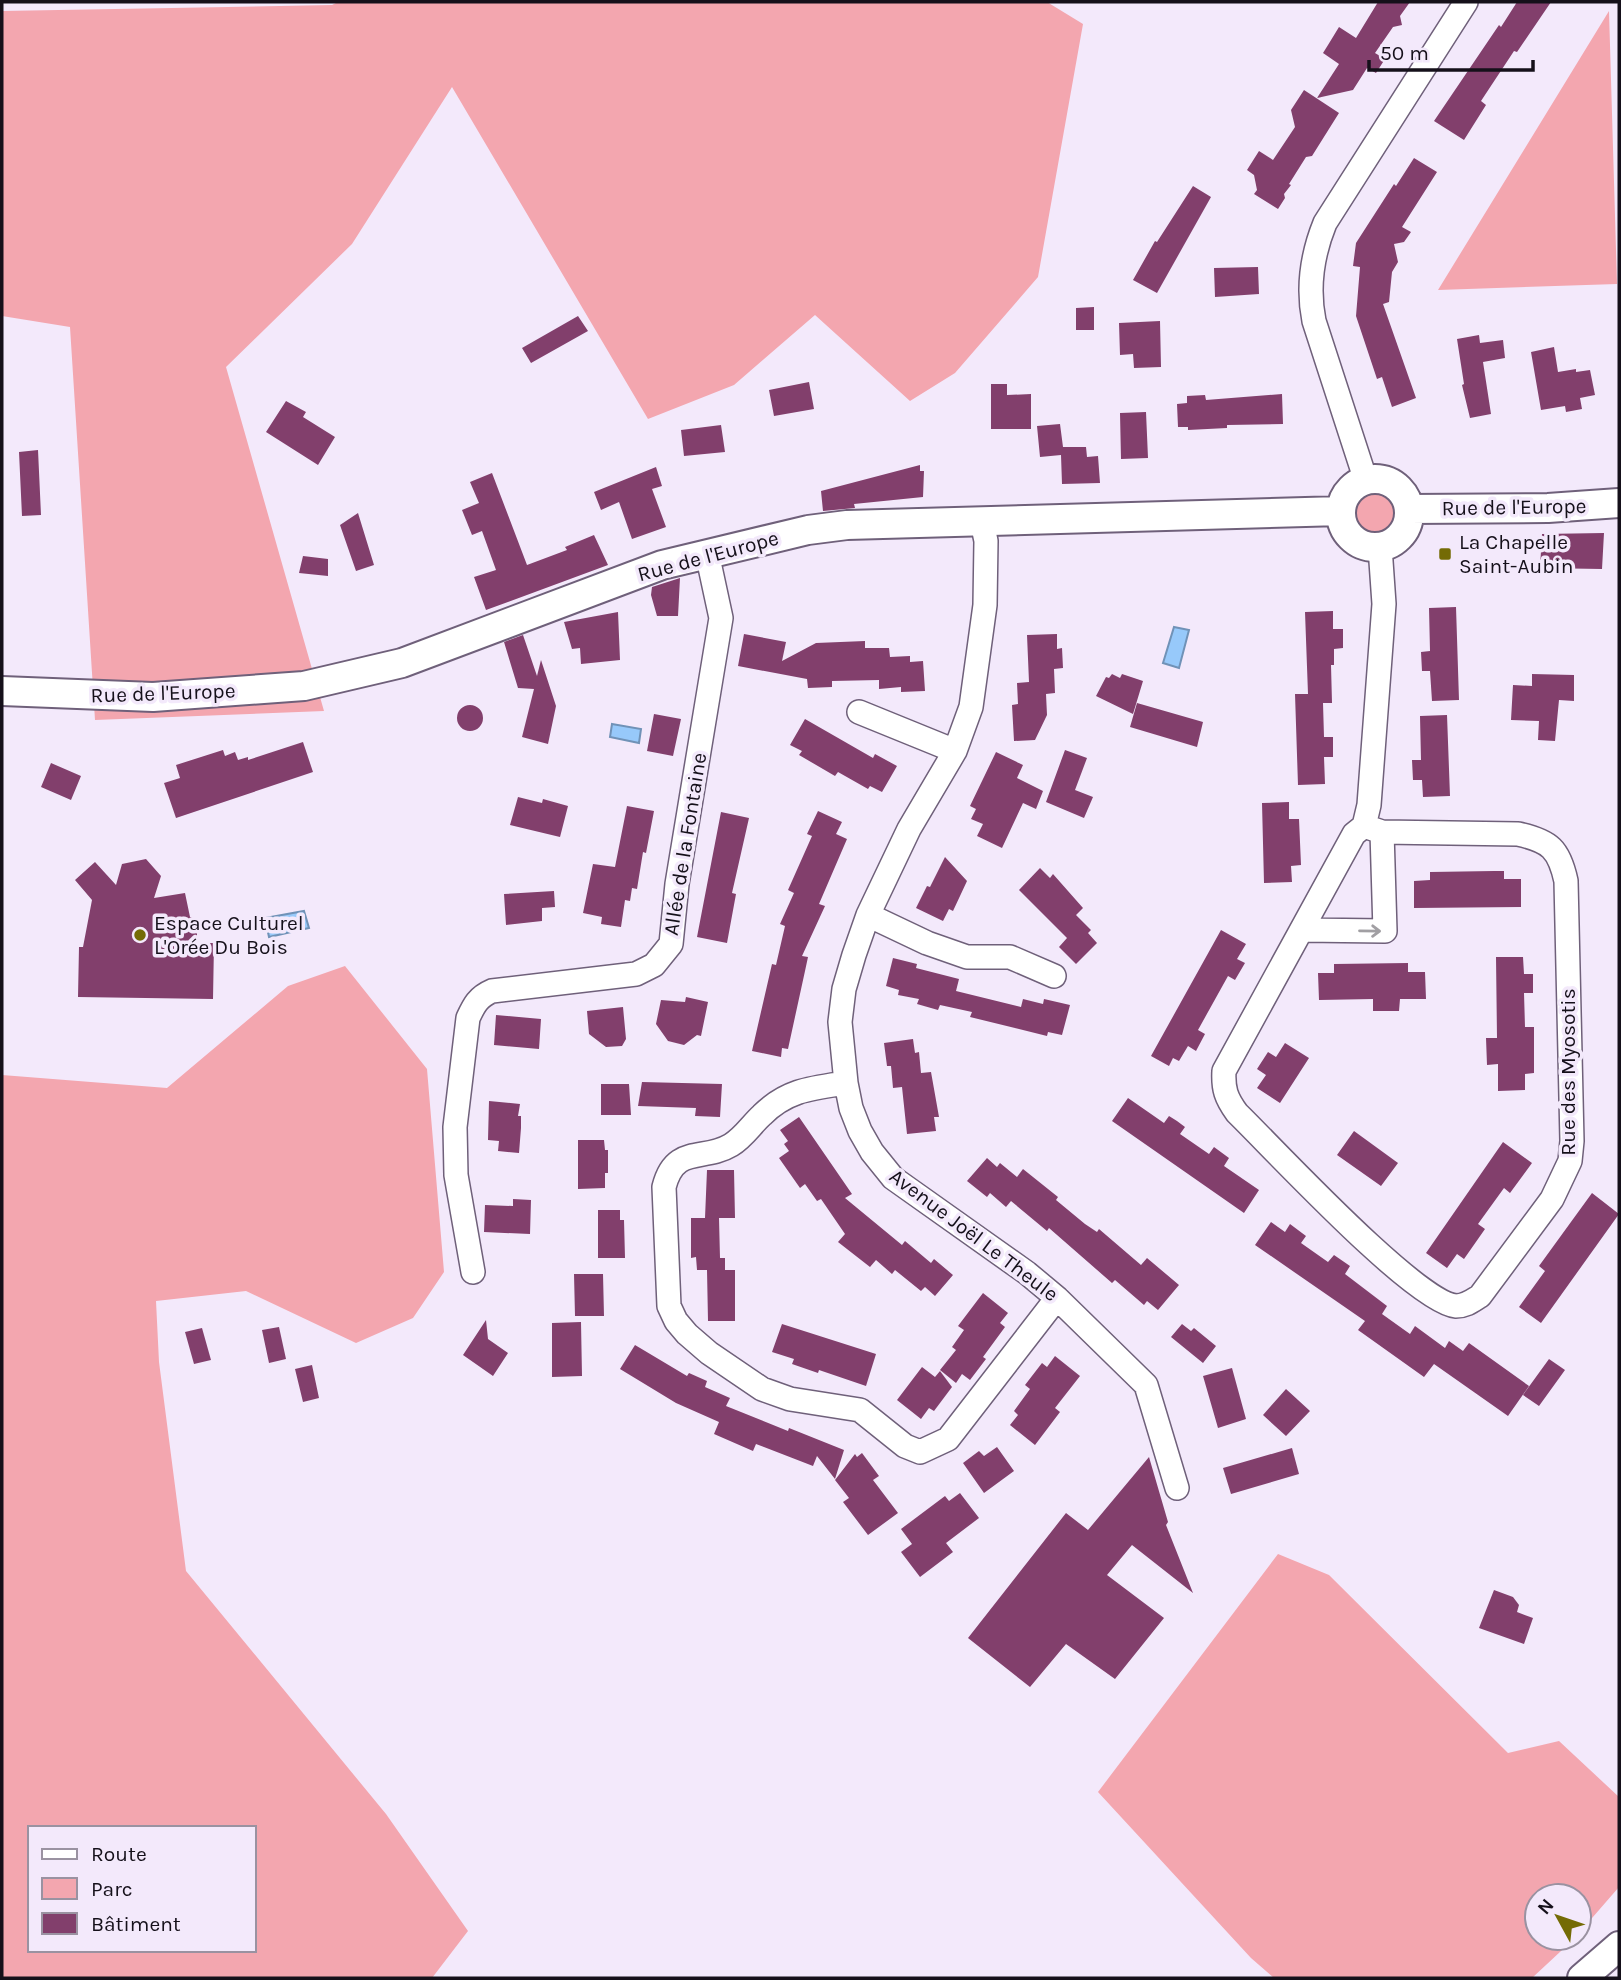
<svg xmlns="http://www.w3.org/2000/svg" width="1621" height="1980" font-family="Karla,sans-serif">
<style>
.green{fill:#f3a6af;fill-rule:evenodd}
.water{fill:#97c9fa;stroke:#7092b7;stroke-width:2}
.building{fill:#823f6c}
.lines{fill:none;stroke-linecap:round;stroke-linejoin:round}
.minor-casing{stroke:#6f607a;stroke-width:26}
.tertiary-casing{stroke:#6f607a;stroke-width:32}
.minor{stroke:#fff;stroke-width:23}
.tertiary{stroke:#fff;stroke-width:28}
.oneway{stroke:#a19fa3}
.poi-dot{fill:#746b05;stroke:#f3e9fb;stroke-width:2.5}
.labels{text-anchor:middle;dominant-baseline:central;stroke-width:7;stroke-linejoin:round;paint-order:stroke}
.street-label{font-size:21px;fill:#15101a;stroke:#f3e9fb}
.poi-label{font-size:21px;fill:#15101a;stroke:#f3e9fb;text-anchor:start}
</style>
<rect width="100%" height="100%" fill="#f3e9fb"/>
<path class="green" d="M338,2h709l36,22 -45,253 -83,96 -45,28 -95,-86 -81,70 -86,34 -196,-332 -100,157 -126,123 98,344 -229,9 -25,-393 -68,-11v-305l330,-6z
M1609,11l8,273 -179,6z
M1352 513a23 23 0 1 1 46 0a23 23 0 1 1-46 0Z
M345,966l82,103 17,203 -31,46 -57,25 -110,-52 -90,10 3,61 27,209 200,243 82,117 -36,47h-430v-903l165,13 121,-102zM30,1828h224v122h-224z
M1278,1554l51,21 179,178 51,-12 60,56v90l-40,46v-37h-42v42h38l-43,40h-258l-23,-20 -153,-166z"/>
<path class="water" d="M1174,627l15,3 -10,38 -16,-5z
M612,724l29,5 -2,14 -29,-6z
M304,911l5,17 -40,9 -4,-19z"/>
<path class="building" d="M1378,2h32l-10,14 2,9 -9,2 -18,26 10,6 -9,14 -9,-5 -14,22 -36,8 22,-34 -16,-11 5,-8 11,-18 17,11z
M1517,2h34l-34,50 -3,-1 -33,50 5,4 -22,35 -30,-19 65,-96 2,2z
M1304,90l35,23 -27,43 -6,1 -17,27 2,1 -7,9 1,4 -7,11 -24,-15 3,-4 -3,-15 -7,-5 12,-19 14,9 22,-33 -4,-17z
M1414,158l23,14 -35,55 9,5 -7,10 -10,2 4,18 -6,10 -3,30 -6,2 33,94 -24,9 -10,-30 -5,2 -21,-63 4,-49 -7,-1 3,-23 38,-59 2,2z
M1193,186l18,11 -54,96 -24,-13 22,-39 2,1z
M1258,267l1,27 -44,3 -1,-29z
M1094,307v23h-18v-22z
M578,316l10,15 -57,32 -9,-15z
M1160,321l1,46 -27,1 -1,-14 -13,1 -1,-32z
M1479,335l1,8 23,-3 2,18 -22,4 8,52 -21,4 -8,-33 2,-1 -7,-45z
M1554,347l4,25 18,-3v3l14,-2 5,25 -15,3 2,11 -16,3 -1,-6 -24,4 -10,-58z
M809,382l5,27 -40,7 -5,-26z
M991,384h16v11l24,-1v35h-40z
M1282,394l1,30 -56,1v3l-39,2v-3h-10l-1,-23 10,-1v-7l18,-1 1,5z
M286,401l20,11 -3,5 32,20 -17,28 -52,-33z
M1146,412l2,46 -27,1 -1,-46z
M1060,424l3,23h23l1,10 11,-1 2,27 -38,1 -1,-29 -21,2 -3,-31z
M721,425l4,27 -41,4 -3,-26z
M38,450l3,65 -19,1 -3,-64z
M920,465v6h4l-1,26 -69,7 1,4 -32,3 -2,-20z
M656,467l6,19 -10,3 14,38 -34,12 -13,-37 -18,8 -7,-18z
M492,473l35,92 40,-15 -2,-3 29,-12 14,30 -122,45 -12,-33 22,-7 -14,-39 -10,4 -10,-25 17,-7 -9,-21z
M358,513l16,52 -18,6 -16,-46z
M1604,533l-2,36 -62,-1 2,-34z
M303,556l25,3v17l-29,-3z
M680,578l-2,38h-21l-6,-21 1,-8z
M1456,607l3,93 -27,1 -2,-30h-8l-1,-19 9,-1 -1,-43z
M1333,611v18h10v19l-9,1v16h-3l1,38h-9l1,34h9v20h-9l1,27 -27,1 -3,-91h13l-3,-82z
M618,612l2,48 -39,4 -1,-16 -8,1 -8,-27z
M744,634l42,8 -4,19 34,-18 49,-2v7h24l1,9 20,-1v6l13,-1 2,30 -24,1v-5l-22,2v-9l-47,1v6l-24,1 -1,-9 -69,-13z
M1057,634v15l5,-1 1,20 -9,1 1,24 -9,1 1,21 -12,25 -21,1 -2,-36 6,-1 -1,-21 12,-1 -2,-47z
M523,635l14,41 4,-16 15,46 -8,38 -26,-7 12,-48 -16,-1 -14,-46z
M1112,674l8,4 2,-4 21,7 -10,33 -37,-18 10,-19 3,1z
M1532,674l42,1v26l-15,-1 -4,41 -17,-1 1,-19 -28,-1 2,-35 19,1z
M1137,703l66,19 -6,25 -67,-20z
M457 718a13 13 0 1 1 26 0a13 13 0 1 1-26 0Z
M654,714l27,5 -8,37 -26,-5z
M1447,715l3,81 -27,1 -1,-17h-9l-1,-20h9l-1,-44z
M805,719l68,39 2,-4 22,12 -15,26 -12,-6 -2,3 -30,-17 -3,4 -36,-21 3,-4 -12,-6z
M303,742l10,30 -137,46 -12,-35 16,-5 -4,-13 47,-15 2,6 10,-4 3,8 10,-3v3z
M1065,750l22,8 -12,32 18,7 -9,21 -38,-16z
M996,752l27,13 -6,13 26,13 -7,18 -13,-6 -21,45 -25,-12 6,-12 -12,-5 5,-10 -6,-3z
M51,763l30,13 -10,24 -30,-13z
M518,797l24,6 1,-4 25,7 -8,31 -50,-12z
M1289,802v17h10l2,46 -10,1 1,16 -28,1 -2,-80z
M627,806l27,5 -8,42 -3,-1 -6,37 -5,-1 -2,13 -5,-1 -4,27 -20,-3 1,-7 -19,-4 10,-49 22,3z
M818,811l24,11 -6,12 11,5 -28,65 6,2 -23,50 6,1 -3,14 -17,78 -6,-1 -1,9 -29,-6 20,-87 4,1 9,-39 -5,-2 14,-31 -6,-3 24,-54 -5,-2z
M721,812l28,6 -17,75 4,1 -9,49 -30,-6z
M945,857l22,24 -14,30 -4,-2 -6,12 -27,-13 11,-22 3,1z
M146,859l15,17 -7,22 31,-5 5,24h7v26h17l-1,56 -135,-2 1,-50h4l9,-47 -17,-20 20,-18 21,23 6,-21z
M1040,868l10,10 3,-4 30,34 -7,7 15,15 -3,3 9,10 -21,21 -17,-17 8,-9 -48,-48z
M1494,871h10v8h17v28l-107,1v-27l16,-1v-8z
M554,891l1,16 -13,1v13l-36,4 -2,-31z
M1221,930l25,14 -9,15 8,4 -10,17 -7,-4 -30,54 7,4 -9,17 -8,-5 -9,15 -6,-3 -4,8 -18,-10z
M1496,957h27l1,17h9v19h-9l1,34h9v46l-9,1v16l-27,1v-27l-11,1 -1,-27h11z
M893,958l24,6 -1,4 43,11 -3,12 65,16 2,-8 20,5 1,-5 26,6 -8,30 -14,-3 -1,4 -77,-19 2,-5 -32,-7 -2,5 -21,-6 2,-5 -21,-4 1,-5 -13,-4z
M1408,963v9h17l1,27h-26l-1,12h-26v-12l-54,1 -1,-27h16v-9z
M686,997l22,5 -7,34 -4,-1 -13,10 -16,-4 -12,-17 5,-24 24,2z
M623,1007l3,32 -4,7 -16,1 -17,-13 -2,-23z
M496,1015l45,4 -2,30 -45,-4z
M913,1039l2,14 4,-1 2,21 10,-1 8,45h-5l2,14 -29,3 -5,-47 -9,1 -2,-22h-4l-3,-23z
M1285,1043l24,15 -29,45 -23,-15 9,-13 -9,-6 11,-17 8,5z
M642,1082l80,2 -2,33 -25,-1 1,-8 -58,-2z
M601,1084h28l2,31h-30z
M1128,1098l36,25 5,-7 8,5 8,6 -5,7 29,20 5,-7 15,11 -5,8 35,24 -15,23 -132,-92z
M489,1101l31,3 -2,12h3v12l-2,25 -21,-2 1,-10 -11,-1z
M799,1117l53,77 -7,4 57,47 3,-4 26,22 3,-4 19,16 -18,21 -10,-9 -4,4 -26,-21 -3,4 -16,-14 -6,7 -32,-25 7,-8 -24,-35 -4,2 -12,-17 -5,4 -21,-30 10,-7 -5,-7 4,-3 -8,-11z
M1354,1131l44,32 -17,23 -44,-31z
M578,1140h26l1,10h3v23h-3v15l-27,1z
M1503,1142l29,21 -22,30 -6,-5 -26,36 7,5 -21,30 -7,-5 -10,14 -21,-15z
M987,1158l10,9 3,-4 17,14 6,-8 35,28 -2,3 29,24 12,8 2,-3 42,36 6,-7 32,27 -21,25 -11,-9 -3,4 -29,-25 -3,3 -63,-55 -2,3 -36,-30 -5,6 -16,-14 -3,4 -20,-16z
M707,1170h27l1,48h-30z
M1592,1193l27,21 -78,109 -22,-16 26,-36 -6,-5z
M513,1199l18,1 -1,34 -46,-2 1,-27 28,1z
M598,1210h22v10h4l1,38h-27z
M691,1218h28l1,40h5v12h10v51h-27l-1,-51h-10l-1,-13 -5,1z
M1271,1222l14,10 5,-8 16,12 -5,7 27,19 6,-7 16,11 -5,8 42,32 -5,8 28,20 5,-8 30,22 4,-7 14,10 6,-8 60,43 -21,30 -74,-52 -10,13 -66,-47 7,-9 -110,-76z
M574,1274h29l1,42h-29z
M983,1293l25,20 -8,10 5,4 -22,30 3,2 -16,21 -8,-6 -6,9 -16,-13 16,-20 -4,-3 12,-17 -6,-4z
M486,1320l2,19 20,14 -15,23 -30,-21z
M581,1322l1,54 -30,1v-54z
M782,1324l94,30 -10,32 -47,-16 -1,3 -26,-9 2,-5 -22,-7z
M1182,1324l9,7 3,-3 22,18 -13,17 -32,-26z
M279,1327l7,32 -17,4 -7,-33z
M202,1328l9,32 -17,4 -9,-32z
M635,1345l52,31 2,-3 18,8 -2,6 25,11 -4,8 62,25 1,-3 55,22 -9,29 -18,-23 -4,10 -57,-22 -3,7 -39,-17 5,-12 -43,-19 -56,-34z
M1055,1356l25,20 -25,32 5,4 -25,33 -25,-20 8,-10 -4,-4 16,-22 -5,-4 17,-22 5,4z
M1549,1359l16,11 -26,36 -16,-11z
M312,1365l7,33 -16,4 -8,-33z
M922,1367l13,10 5,-6 12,16 -18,24 -5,-3 -8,11 -24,-19z
M1232,1368l14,51 -28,9 -15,-52z
M1286,1389l24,22 -24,25 -23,-21z
M997,1447l17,24 -30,22 -21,-30 16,-12 5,5z
M1292,1448l7,26 -68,20 -8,-26z
M862,1453l17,23 -6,4 25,33 -30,22 -25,-33 6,-4 -14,-18 20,-26 2,3z
M1149,1457l19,65 -2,3 27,68 -61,-48 -25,30 57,43 -49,61 -49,-35 -36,43 -62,-49 98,-125 22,17z
M960,1493l19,25 -33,25 7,9 -33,25 -19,-25 11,-8 -11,-15 44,-33 4,5z
M1494,1590l19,7 6,8 -2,7 16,6 -9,26 -45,-16z"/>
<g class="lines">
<g class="minor-casing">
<path id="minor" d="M1366,481l-52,-160c-7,-35 -2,-66 11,-98l141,-221
M982,522l4,19 -1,64 -14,102 -16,44 -46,78 -41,86 -14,40 -10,34 -4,33 6,61 5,25 9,23 12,21 21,26 134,95 30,25 89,87 31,103
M859,712l96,39
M1364,826l18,6 136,2c32,7 41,15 48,47l6,260 -2,20 -18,38 -72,97c-8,5 -14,10 -24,10 -40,-3 -184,-159 -219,-193 -11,-15 -14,-24 -13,-42l130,-237 10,-8 5,-21 15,-201 -4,-57
M868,915l59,28 40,14h43l44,19
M1302,930l83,1 -3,-99
M846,1083c-34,5 -59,7 -84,32 -11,10 -18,22 -31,30 -28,17 -56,-1 -67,42l5,119 7,15 11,13 22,19 53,36 28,10 70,11 45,36 15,6 28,-13 109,-141
M473,1272l-17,-97 -1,-48 13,-109c6,-13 10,-21 24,-27l144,-17 18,-9 17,-21 6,-60 44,-266 -14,-65"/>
</g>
<g class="tertiary-casing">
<path id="tertiary" d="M1341 513a34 34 0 1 1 68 0a34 34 0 1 1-68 0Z
M1409,509l139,-1 71,-5
M2,691l151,6 151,-11 98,-23 260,-98 146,-35 39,-5 494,-14
M1582,1978l37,-32"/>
</g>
<use href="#minor" class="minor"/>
<use href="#tertiary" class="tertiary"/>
</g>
<defs><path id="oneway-shaft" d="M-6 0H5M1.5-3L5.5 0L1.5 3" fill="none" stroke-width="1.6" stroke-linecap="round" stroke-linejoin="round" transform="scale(1.75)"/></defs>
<use class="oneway" href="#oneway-shaft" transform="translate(1370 931) rotate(1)"/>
<g class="poi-dot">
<rect x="1438" y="547" width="14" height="14" rx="3.5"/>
<circle cx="140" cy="935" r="7"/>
</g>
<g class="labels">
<g class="street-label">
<text transform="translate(1514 507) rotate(-1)">Rue de l'Europe</text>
<text transform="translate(708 556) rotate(-15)">Rue de l'Europe</text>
<text transform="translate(163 693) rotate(-2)">Rue de l'Europe</text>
<text transform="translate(685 844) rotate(-81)">Allée de la Fontaine</text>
<text transform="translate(1568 1072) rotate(-90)">Rue des Myosotis</text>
<text transform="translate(974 1235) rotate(37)">Avenue Joël Le Theule</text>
</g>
<g class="poi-label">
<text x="1459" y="542">La Chapelle<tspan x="1459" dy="24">Saint-Aubin</tspan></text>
<text x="154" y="923">Espace Culturel<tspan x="154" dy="24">L'Orée Du Bois</tspan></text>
</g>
</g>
<rect width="1621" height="1980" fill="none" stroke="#15101a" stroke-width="7"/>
<rect x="28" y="1826" width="228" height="126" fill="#f3e9fb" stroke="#9a92a1" stroke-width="2"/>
<rect x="42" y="1849" width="35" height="10" fill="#ffffff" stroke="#9a92a1" stroke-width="2"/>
<text x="91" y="1861" font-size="21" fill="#15101a">Route</text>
<rect x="42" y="1878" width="35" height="21" fill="#f3a6af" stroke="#9a92a1" stroke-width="2"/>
<text x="91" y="1896" font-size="21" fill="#15101a">Parc</text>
<rect x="42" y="1913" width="35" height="21" fill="#823f6c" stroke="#9a92a1" stroke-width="2"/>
<text x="91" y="1931" font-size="21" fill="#15101a">Bâtiment</text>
<g transform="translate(1558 1917) rotate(310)"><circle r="33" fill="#f3e9fb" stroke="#9a92a1" stroke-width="2"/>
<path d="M0-5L12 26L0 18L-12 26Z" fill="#746b05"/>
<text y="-10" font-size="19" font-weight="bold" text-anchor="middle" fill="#15101a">N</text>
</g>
<path d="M1369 60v10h164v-10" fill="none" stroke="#15101a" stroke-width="3.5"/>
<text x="1380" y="60" font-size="21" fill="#15101a" stroke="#f3e9fb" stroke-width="5" paint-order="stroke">50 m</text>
</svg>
